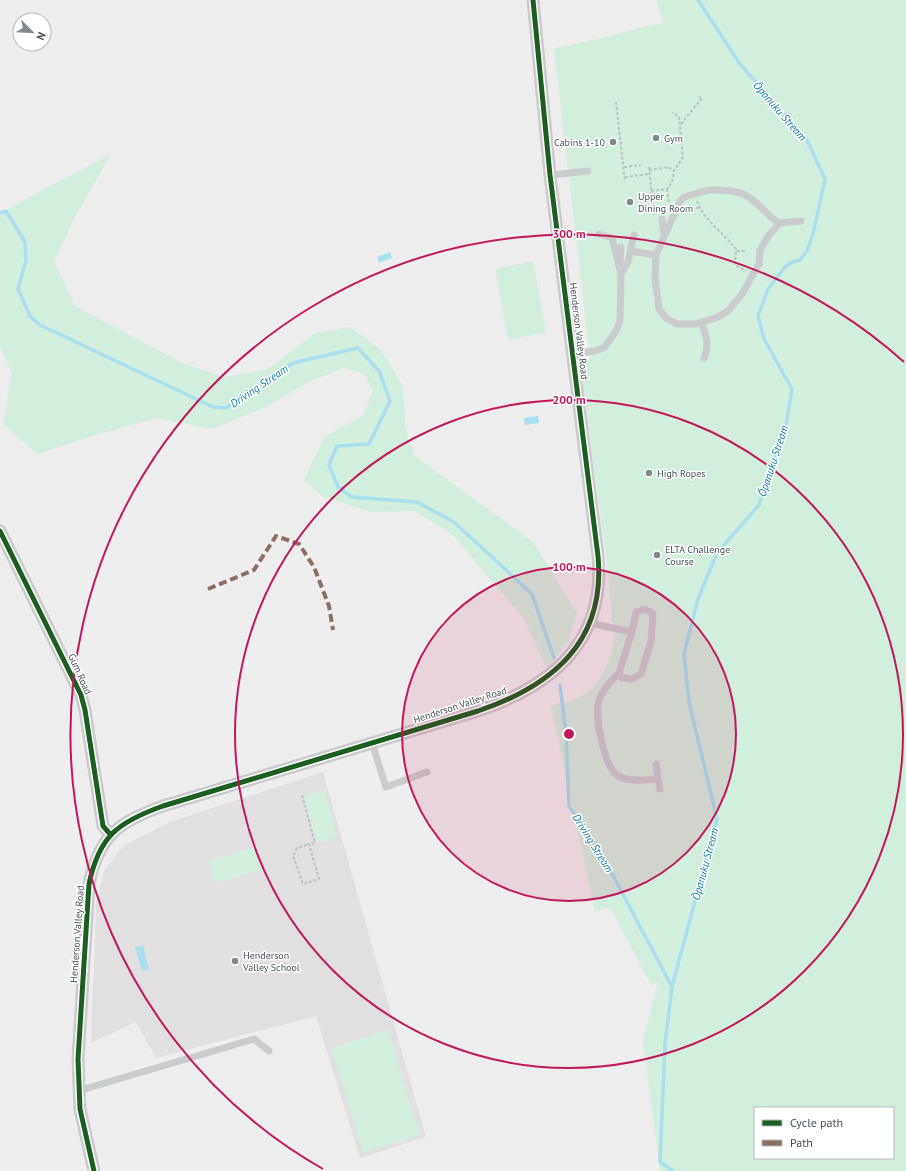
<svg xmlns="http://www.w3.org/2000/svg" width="906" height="1171" font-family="'PT Sans',sans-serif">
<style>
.education{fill:#e1dfe0}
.green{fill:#d2eedc;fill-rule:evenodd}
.water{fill:#a7dfed}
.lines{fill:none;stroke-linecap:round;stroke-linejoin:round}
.stream{stroke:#a7dfed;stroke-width:3.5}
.path{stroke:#b6c3be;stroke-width:2;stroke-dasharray:3 2;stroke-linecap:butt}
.lane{stroke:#c9cbcd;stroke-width:7}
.street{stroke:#c9cbcd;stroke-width:13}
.quiet{stroke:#8d6e63;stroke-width:4;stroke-dasharray:8 4;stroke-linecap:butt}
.cycleway-casing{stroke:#fff;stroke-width:8}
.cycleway{stroke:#1b5e20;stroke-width:5}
.ring{fill:none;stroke:#c2185b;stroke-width:2}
.poi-dot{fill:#81888e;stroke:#fff;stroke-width:1.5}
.labels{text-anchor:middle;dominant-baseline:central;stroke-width:3;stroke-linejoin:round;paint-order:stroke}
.poi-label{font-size:10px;fill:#46515b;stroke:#fff;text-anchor:start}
.street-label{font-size:10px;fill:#46515b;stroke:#fff}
.water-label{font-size:11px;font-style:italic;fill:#0c7e98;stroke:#fff}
.centre{fill:#c2185b;stroke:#fff;stroke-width:2}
.ring-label{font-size:12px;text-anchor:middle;font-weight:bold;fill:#c2185b;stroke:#fff;stroke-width:3;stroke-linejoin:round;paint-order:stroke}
</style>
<rect width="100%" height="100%" fill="#efeeee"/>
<path class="education" d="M323,772l103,365 -66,21 -44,-142 -160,42 -20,-36 -45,21 5,-138 8,-34 19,-25 49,-25z"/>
<path class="green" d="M656,0h250v1171h-246l-17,-130 15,-59 -7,3 -41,-78 -15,4 -44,-205c9,-3 24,-5 32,-11 23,-15 31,-44 33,-70l-4,-1 -3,-43 -27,-205 4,-15 4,-2 -36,-311c37,-5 73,-19 110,-25zM755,1108h138v50h-138z
M111,154l-36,63 -21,45 21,44 107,57 43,14 41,-7 49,-37 35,-6 30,22 23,37 2,40 10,30 118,86 44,71 -8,28 -22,28 -23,-50 -70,-83 -39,-25 -45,1 -48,-16 -18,-16 20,-43 39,-21 10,-25 -8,-17 -21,-6 -34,13 -44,26 -54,22 -55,-11 -62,17 -58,19 -34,-30 9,-51 -12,-27v-133z
M533,261l13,71 -38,8 -13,-71z
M325,790l13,48 -21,5 -13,-47z
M255,847l6,23 -46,13 -7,-22z
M388,1030l32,105 -57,18 -32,-105z"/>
<path class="water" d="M390,252l2,6 -13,5 -2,-6z
M538,416l1,7 -14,2 -1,-7z
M143,945l6,25 -7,1 -7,-24z"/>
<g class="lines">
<path class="stream" d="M0,213l6,-2 19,31 1,18 -8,29 12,27 10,9 173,82 13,1 67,-45 65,-15 21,23 11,30 -21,43 -32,2 -8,19 9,22 14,10 65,5 37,20 78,72 22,64
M560,685l6,48 3,73 31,45 72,136
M673,1171l-13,-9 5,-118 7,-57 45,-168 -28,-117 -5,-48 14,-55 19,-46 42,-48 26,-74 7,-42 -28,-50 -6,-23 10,-27 17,-22 7,-5 8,-2 7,-9 6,-17 12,-55 -18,-39 -67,-76 -42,-64"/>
<path class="path" d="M616,102l9,80
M681,124l21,-26 -3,-2
M624,167l17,-2
M649,167l5,49
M649,170l19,-3 6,4
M625,177l24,-3
M667,189l2,14
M651,191l16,-2 5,-7 2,-11 9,-14 -4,-40 -7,-5
M697,201c7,20 27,32 39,48l-1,16 11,6
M686,208h14
M737,251h9
M302,795l13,48 -6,1 10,35 -16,5 -10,-28 4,-8 12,-4"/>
<path class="lane" d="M550,175l38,-4
M708,190c34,-1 39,3 62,26 3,4 7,4 9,8l-10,11 -9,15 -1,14 -17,30 -14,17 -10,6 -22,7h-19l-11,-6 -7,-9 -4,-30 1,-24 24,-54 4,-4z
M662,219l2,15
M779,223l22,-2
M631,251l25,4
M620,266l1,-19
M621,274l7,-12 6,-27
M701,322c5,13 9,22 3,36
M572,354l23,-3 10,-4 11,-16 4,-10 1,-47 -9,-36 -13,-4
M590,623l42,9 4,-20 9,-3 8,5 -2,27 -10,33 -9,5 -10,-1 -3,-5 13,-41
M619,673c-7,7 -17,17 -20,27 -5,15 5,67 19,76 9,6 29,4 40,3l2,10
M372,743l14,44 41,-15
M656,764l2,15
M78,1091l176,-52 15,12"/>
<path class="street" d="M0,531l81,164 4,15 18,116 7,8
M94,1171l-14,-62 -2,-50 11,-175c10,-48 29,-62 74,-78l315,-95c74,-25 128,-69 120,-155l-48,-381 -17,-175"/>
<path class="quiet" d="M208,589l46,-19 22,-34 23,8 15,23 15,39 4,24"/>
<g class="cycleway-casing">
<path id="cycleway" d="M0,531l81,164 4,15 18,116 7,8
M94,1171l-14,-62 -2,-50 11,-175c10,-48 29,-62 74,-78l315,-95c74,-25 128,-69 120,-155l-48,-381 -17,-175"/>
</g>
<use href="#cycleway" class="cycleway"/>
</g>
<circle cx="569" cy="734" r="167" fill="#c2185b" fill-opacity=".12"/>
<g class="ring">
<circle cx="569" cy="734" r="167"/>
<circle cx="569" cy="734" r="334"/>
<path d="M323 1169A500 500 0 1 1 904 362"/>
</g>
<g class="poi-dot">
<circle cx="656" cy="138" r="4"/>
<circle cx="613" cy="142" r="4"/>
<circle cx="630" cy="202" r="4"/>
<circle cx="649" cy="473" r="4"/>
<circle cx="657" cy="555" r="4"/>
<circle cx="235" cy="961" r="4"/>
</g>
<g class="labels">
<g class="poi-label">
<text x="664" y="138">Gym</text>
<text x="605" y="142" text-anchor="end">Cabins 1-10</text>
<text x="638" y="196">Upper<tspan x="638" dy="12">Dining Room</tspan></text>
<text x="657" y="473">High Ropes</text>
<text x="665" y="549">ELTA Challenge<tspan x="665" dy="12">Course</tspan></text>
<text x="243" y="955">Henderson<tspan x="243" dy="12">Valley School</tspan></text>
</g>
<g class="street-label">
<text transform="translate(579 331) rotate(83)">Henderson Valley Road</text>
<text transform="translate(80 674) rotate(66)">Gum Road</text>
<text transform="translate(460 705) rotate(-18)">Henderson Valley Road</text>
<text transform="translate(77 934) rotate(-86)">Henderson Valley Road</text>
</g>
<g class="water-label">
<text transform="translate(780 111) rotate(49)">Ōpanuku Stream</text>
<text transform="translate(259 386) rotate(-34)">Driving Stream</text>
<text transform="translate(773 461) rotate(-72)">Ōpanuku Stream</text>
<text transform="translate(593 843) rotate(58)">Driving Stream</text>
<text transform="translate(705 864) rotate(-75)">Ōpanuku Stream</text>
</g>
</g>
<circle cx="569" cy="734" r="6" class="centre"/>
<g class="ring-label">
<text x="569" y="238">300 m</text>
<text x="569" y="404">200 m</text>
<text x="569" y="571">100 m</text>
</g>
<rect x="754" y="1107" width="140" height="52" fill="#ffffff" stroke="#b5b9bd"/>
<rect x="762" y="1120" width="20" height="6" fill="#1b5e20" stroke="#b5b9bd"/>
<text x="790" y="1127" font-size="12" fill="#46515b">Cycle path</text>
<rect x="762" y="1140" width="20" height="6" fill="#8d6e63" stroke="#b5b9bd"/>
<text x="790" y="1147" font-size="12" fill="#46515b">Path</text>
<g transform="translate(32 32) rotate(114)"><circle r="19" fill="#ffffff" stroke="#b5b9bd"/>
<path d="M0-3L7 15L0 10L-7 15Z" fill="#81888e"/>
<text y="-6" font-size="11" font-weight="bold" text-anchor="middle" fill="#46515b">N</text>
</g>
</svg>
